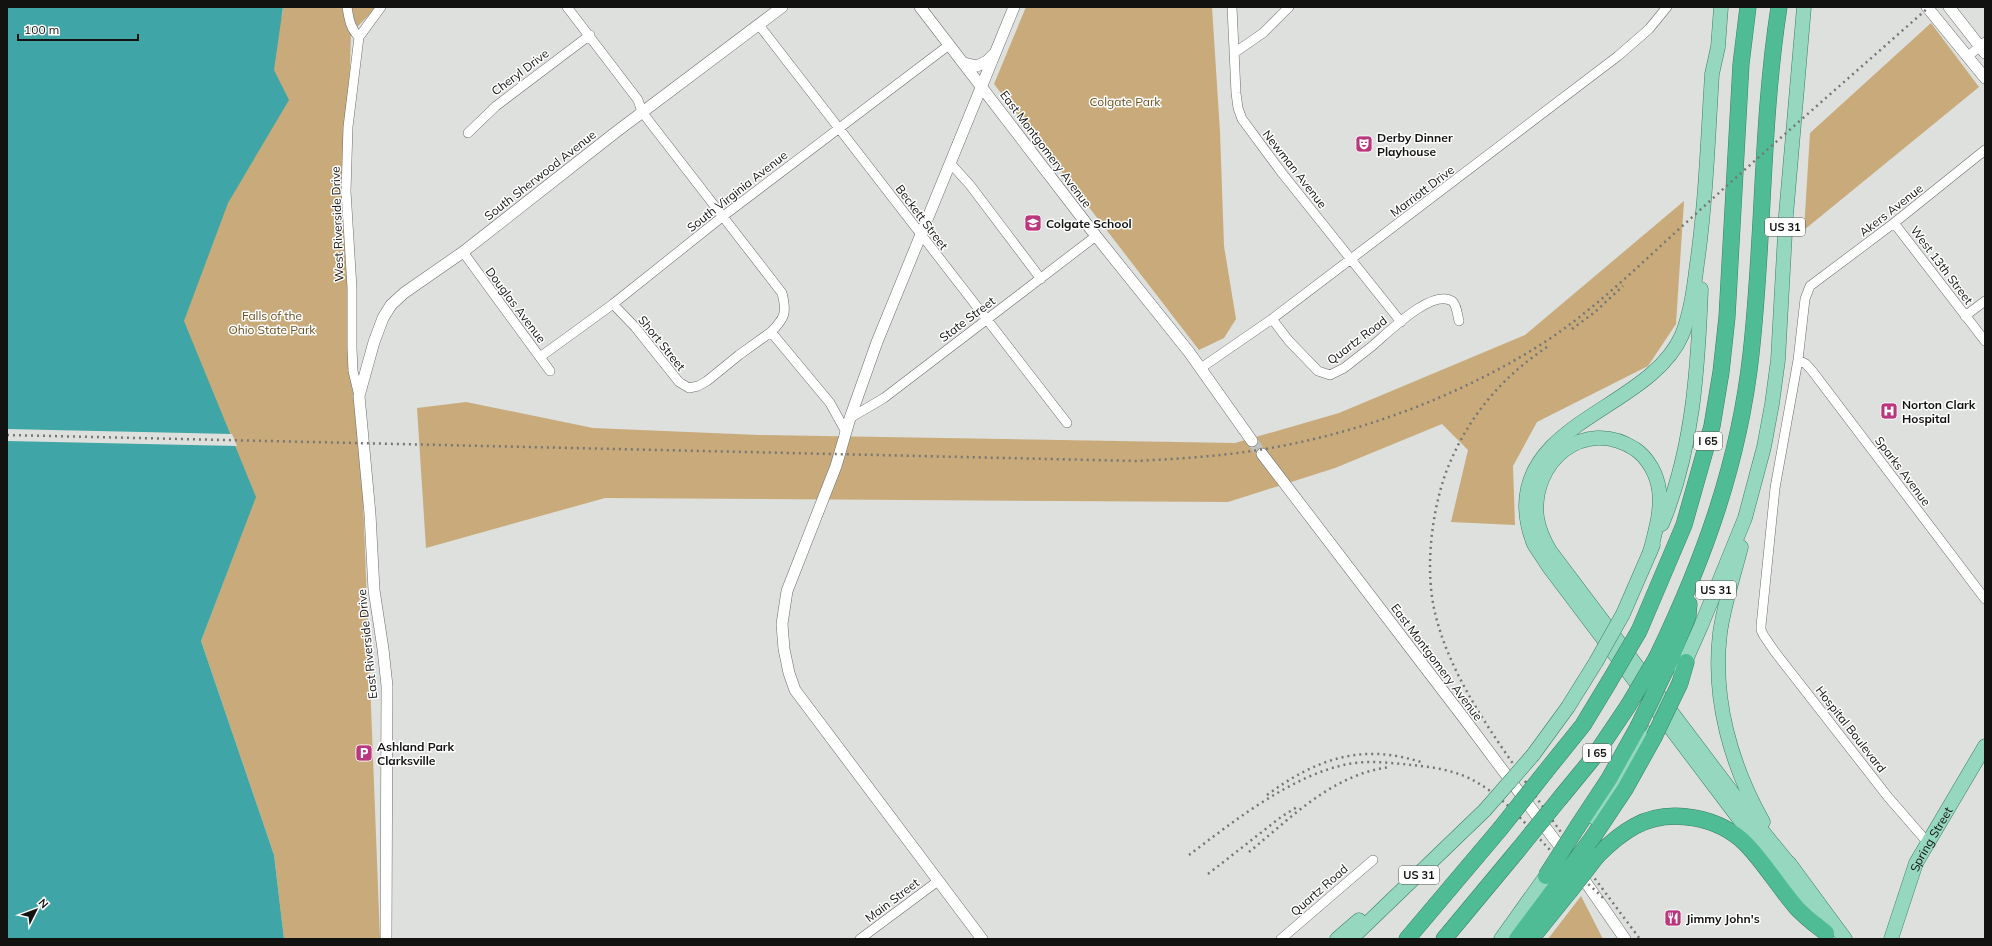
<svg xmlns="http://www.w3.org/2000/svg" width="1992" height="946" font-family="Mulish,sans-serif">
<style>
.green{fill:#c9aa7a}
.water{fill:#40a5a6}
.pier{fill:#dde0dc}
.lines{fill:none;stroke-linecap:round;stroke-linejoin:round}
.tertiary-tunnel{stroke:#bfc1be;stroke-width:11;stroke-dasharray:11 5.5;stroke-linecap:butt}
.minor-casing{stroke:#6c6e6b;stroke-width:10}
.tertiary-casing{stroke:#6c6e6b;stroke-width:12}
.primary-casing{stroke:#3a8067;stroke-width:15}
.motorway-casing{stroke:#3a8067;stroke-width:17}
.minor{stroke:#fff;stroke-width:9}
.tertiary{stroke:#fff;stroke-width:11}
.primary{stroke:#96d7bf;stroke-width:14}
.motorway{stroke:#50bc95;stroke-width:16}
.rail{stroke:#767775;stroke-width:2.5;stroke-dasharray:2 4;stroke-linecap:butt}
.primary-bridge-casing{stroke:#3a8067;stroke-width:15;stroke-linecap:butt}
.motorway-bridge-casing{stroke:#3a8067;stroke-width:17;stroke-linecap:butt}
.primary-bridge{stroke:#96d7bf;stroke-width:14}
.motorway-bridge{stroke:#50bc95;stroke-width:16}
.labels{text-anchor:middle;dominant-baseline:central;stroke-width:3;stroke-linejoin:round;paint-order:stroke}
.shield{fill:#fff;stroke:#595958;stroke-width:1}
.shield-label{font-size:11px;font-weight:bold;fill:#121211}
.street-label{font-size:12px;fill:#121211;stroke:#fff}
.park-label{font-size:12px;fill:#6b5020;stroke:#fff}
.poi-label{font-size:12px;font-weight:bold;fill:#121211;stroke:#fff;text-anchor:start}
</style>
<rect width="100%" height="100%" fill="#dde0dc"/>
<path class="green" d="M283,7h94l-26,26 -5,158 13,205 21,543h-96l-10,-84 -73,-214 54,-143 -222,-191 249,-291z
M1026,7h186l8,125 4,114 12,73 -12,19 -25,12 -205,-266z
M1931,23l48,64 -175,143 6,-97z
M1684,201l-8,123 -28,42 -111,56 -24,44 2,59 -64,-3 17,-72 -26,-26 -107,44 -107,34 -623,-4 -179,50 -9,-140 49,-6 127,26 166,7 476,8 104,-30 186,-78z
M1581,896l22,43h-55z"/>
<path class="water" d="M7,7h276l-9,63 15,30 -61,103 -44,118 72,176 -55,144 73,214 10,84h-277z"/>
<path class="pier" d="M7,429l225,5 5,12 -230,-5z"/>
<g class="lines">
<path class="tertiary-tunnel" d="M1252,441l10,13"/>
<g class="minor-casing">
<path id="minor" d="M347,7c2,12 3,21 12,30
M567,7l71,93 4,12 140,181c5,20 3,25 -11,39l59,71 16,29
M1232,7l4,86 2,15 4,11 40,54 119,149
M759,25l308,398
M1234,53l29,-20 26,-26
M1967,57l18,-15
M468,133l28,-27 94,-71
M950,163l20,22 71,94
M1894,223l91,118
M463,252l87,119
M613,304l22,23 44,55 10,6 9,-2 9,-5 32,-26 32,-23
M1965,316l20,-15
M1272,319l17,22 29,30 12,4 14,-7c9,-7 18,-14 27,-21 15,-12 60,-59 81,-46 5,4 5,13 7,20
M540,357l73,-53 109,-87 227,-172
M1798,360l8,4 7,8 172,227
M1201,368l71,-49 346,-263 31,-27 18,-22
M359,396l-6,-25 -1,-23v-60l-6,-97 2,-64 11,-90 22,-30
M850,418l34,-20 212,-162
M1928,843l-40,-46 -113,-145 -11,-16 -3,-6v-4l14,-138 23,-128 7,-61 5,-13 84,-63 91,-73
M860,939l78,-58
M1281,939l92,-79"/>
</g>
<g class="tertiary-casing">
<path id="tertiary" d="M920,7l176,229 93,116 63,89
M1927,7l58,71
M1949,7l36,46
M964,63l13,3 10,-5 7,-7
M1262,454l204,267 100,134
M1578,871l47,68
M386,939l1,-253 -4,-37 -9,-59 -4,-76 -11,-118 15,-54 9,-24 8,-13 13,-12 59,-41 153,-120 166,-125
M982,939l-187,-249 -6,-17 -5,-24 -2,-25 5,-33 49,-125 14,-48 27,-76 137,-335"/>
</g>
<g class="primary-casing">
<g id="primary">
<path d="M1721,7l-3,40 -6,27c-4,63 -6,127 -15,190 -3,24 -6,48 -15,71 -31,71 -155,85 -156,170 0,13 3,27 8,39 5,8 10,15 15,23l265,351"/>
<path d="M1662,524c31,-74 36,-156 39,-235"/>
<path d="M1741,547c-7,28 -17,57 -21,86 -8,66 11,132 43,189"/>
<path d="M1650,552c5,-19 12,-42 9,-62 -2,-16 -11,-32 -24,-41 -51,-33 -105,13 -98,69 2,12 7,23 13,33l196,260 48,59"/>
<path d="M1623,614l30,-69"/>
<path d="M1681,671l20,-45 44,-108 19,-71 8,-43 6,-44 8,-145 18,-208"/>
<path d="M1533,755l35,-48 28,-45"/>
<path d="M1593,817l23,-33 31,-51"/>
<path d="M1789,863l56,76"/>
<path d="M1337,939l22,-19"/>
<path d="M1351,939l134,-129"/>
<path d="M1501,939l45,-63"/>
<path id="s1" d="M1891,939l25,-76 69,-117"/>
</g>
</g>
<g class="motorway-casing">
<path id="motorway" d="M1639,631l45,-106 28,-99 9,-54 6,-55 14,-253 7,-57
M1657,657c47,-98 82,-194 94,-303 13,-115 10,-232 28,-347
M1667,667l21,-51 1,-12
M1680,683l6,-21
M1546,771l37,-46 26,-43
M1561,797l32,-39 35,-52
M1578,826l31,-47 29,-52
M1593,837l32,-48 29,-52
M1597,856c11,-11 23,-22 38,-30 35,-19 85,-9 112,19 18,19 32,42 49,62 9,10 20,18 30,26
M1407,939l93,-110
M1444,939l74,-89
M1517,939l41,-55
M1531,939l38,-47"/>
</g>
<use href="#minor" class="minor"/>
<use href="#tertiary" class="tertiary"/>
<use href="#primary" class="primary"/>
<use href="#motorway" class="motorway"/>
<path class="rail" d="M1572,329l23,-17 28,-26
M1547,347c-48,32 -82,74 -102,128 -14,41 -20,96 -10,138 15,62 54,116 90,168 37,54 76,106 115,158
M7,435l1130,26c36,-2 72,-4 108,-9 101,-14 205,-51 292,-105 56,-35 103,-83 152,-127 79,-72 160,-142 240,-213
M1267,795c49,-36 94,-52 154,-33
M1249,852c43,-35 84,-78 141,-85
M1189,855c45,-34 103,-80 159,-91 21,-4 43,-1 64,1 22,2 47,6 66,18 28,16 51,45 73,68 17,16 35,30 52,47
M1208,874l73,-57 16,-10"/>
<g class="primary-bridge-casing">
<path id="primary-bridge" d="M1596,662l27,-48
M1485,810l48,-55"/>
</g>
<g class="motorway-bridge-casing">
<path id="motorway-bridge" d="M1609,682l30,-51
M1628,706l29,-49
M1638,727l29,-60
M1654,737l26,-54
M1500,829l46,-58
M1518,850l43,-53
M1546,876l32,-50
M1558,884l35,-47
M1569,892l28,-36"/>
</g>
<use href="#primary-bridge" class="primary-bridge"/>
<use href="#motorway-bridge" class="motorway-bridge"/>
</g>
<defs>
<g id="theatre-square" transform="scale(0.9)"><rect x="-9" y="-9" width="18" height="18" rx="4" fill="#ba377e" stroke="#fff"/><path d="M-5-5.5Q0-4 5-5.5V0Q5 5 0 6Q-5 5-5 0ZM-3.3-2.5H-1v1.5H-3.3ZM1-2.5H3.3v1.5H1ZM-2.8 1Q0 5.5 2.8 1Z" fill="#fff"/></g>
<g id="school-square" transform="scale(0.9)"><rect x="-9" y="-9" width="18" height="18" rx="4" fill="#ba377e" stroke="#fff"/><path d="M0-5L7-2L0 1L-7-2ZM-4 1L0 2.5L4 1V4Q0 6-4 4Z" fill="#fff"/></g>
<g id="hospital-square" transform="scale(0.9)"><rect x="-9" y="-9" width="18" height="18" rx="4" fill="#ba377e" stroke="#fff"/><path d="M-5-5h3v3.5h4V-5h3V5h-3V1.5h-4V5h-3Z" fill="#fff"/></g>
<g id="parking-square" transform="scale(0.9)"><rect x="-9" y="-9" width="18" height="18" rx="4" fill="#ba377e" stroke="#fff"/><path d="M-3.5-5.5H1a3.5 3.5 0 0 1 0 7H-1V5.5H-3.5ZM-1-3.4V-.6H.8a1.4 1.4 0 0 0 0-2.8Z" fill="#fff"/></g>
<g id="restaurant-square" transform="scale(0.9)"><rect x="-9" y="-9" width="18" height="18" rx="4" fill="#ba377e" stroke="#fff"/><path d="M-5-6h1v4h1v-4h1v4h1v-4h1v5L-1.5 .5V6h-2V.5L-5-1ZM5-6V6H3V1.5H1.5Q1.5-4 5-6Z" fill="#fff"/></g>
</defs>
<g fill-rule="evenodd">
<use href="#theatre-square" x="1364" y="144"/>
<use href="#school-square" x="1033" y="223"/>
<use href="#hospital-square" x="1889" y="411"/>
<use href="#parking-square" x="364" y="753"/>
<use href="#restaurant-square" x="1673" y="918"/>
</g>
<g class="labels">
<g class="shield">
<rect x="1765" y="218" width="40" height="18" rx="3"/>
<rect x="1694" y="432" width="28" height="18" rx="3"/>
<rect x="1696" y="581" width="40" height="18" rx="3"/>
<rect x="1583" y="744" width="28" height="18" rx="3"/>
<rect x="1399" y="866" width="40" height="18" rx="3"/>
</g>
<g class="shield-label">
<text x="1785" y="227">US 31</text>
<text x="1708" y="441">I 65</text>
<text x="1716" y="590">US 31</text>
<text x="1597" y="753">I 65</text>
<text x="1419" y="875">US 31</text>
</g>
<g class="street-label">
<text transform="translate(520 72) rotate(-37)">Cheryl Drive</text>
<text transform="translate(1046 149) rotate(53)">East Montgomery Avenue</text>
<text transform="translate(1295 169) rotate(52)">Newman Avenue</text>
<text transform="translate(540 175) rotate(-38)">South Sherwood Avenue</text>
<text transform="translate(737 191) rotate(-38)">South Virginia Avenue</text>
<text transform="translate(1422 191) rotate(-37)">Marriott Drive</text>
<text transform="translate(1891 210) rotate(-38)">Akers Avenue</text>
<text transform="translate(922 217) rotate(53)">Beckett Street</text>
<text transform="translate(337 224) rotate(-92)">West Riverside Drive</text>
<text transform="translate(1942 265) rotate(53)">West 13th Street</text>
<text transform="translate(516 305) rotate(53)">Douglas Avenue</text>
<text transform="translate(967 319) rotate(-37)">State Street</text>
<text transform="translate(1357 340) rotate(-37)">Quartz Road</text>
<text transform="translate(662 343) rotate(51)">Short Street</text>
<text transform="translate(1903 471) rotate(53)">Sparks Avenue</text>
<text transform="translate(367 644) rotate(-96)">East Riverside Drive</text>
<text transform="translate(1437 662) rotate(53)">East Montgomery Avenue</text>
<text transform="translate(1851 729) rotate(52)">Hospital Boulevard</text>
<text stroke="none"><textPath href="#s1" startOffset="108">Spring Street</textPath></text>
<text transform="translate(1319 890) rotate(-41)">Quartz Road</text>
<text transform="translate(892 900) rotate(-37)">Main Street</text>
</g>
<g class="park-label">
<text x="1125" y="101">Colgate Park</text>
<text x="272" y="315">Falls of the<tspan x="272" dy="14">Ohio State Park</tspan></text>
</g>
<g class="poi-label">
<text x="1377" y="137">Derby Dinner<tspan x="1377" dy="14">Playhouse</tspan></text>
<text x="1046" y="223">Colgate School</text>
<text x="1902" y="404">Norton Clark<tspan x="1902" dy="14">Hospital</tspan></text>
<text x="377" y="746">Ashland Park<tspan x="377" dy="14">Clarksville</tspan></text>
<text x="1686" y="918">Jimmy John's</text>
</g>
</g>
<rect width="1992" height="946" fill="none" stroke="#121211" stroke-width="16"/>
<g transform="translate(36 910) rotate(48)" stroke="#ffffff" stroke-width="3" paint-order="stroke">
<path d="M0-3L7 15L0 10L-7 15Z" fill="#121211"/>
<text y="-6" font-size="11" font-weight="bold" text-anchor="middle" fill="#121211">N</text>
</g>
<path d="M18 34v6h120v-6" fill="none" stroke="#121211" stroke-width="2"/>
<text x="24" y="34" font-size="12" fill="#121211" stroke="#ffffff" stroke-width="3" paint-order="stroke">100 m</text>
</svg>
